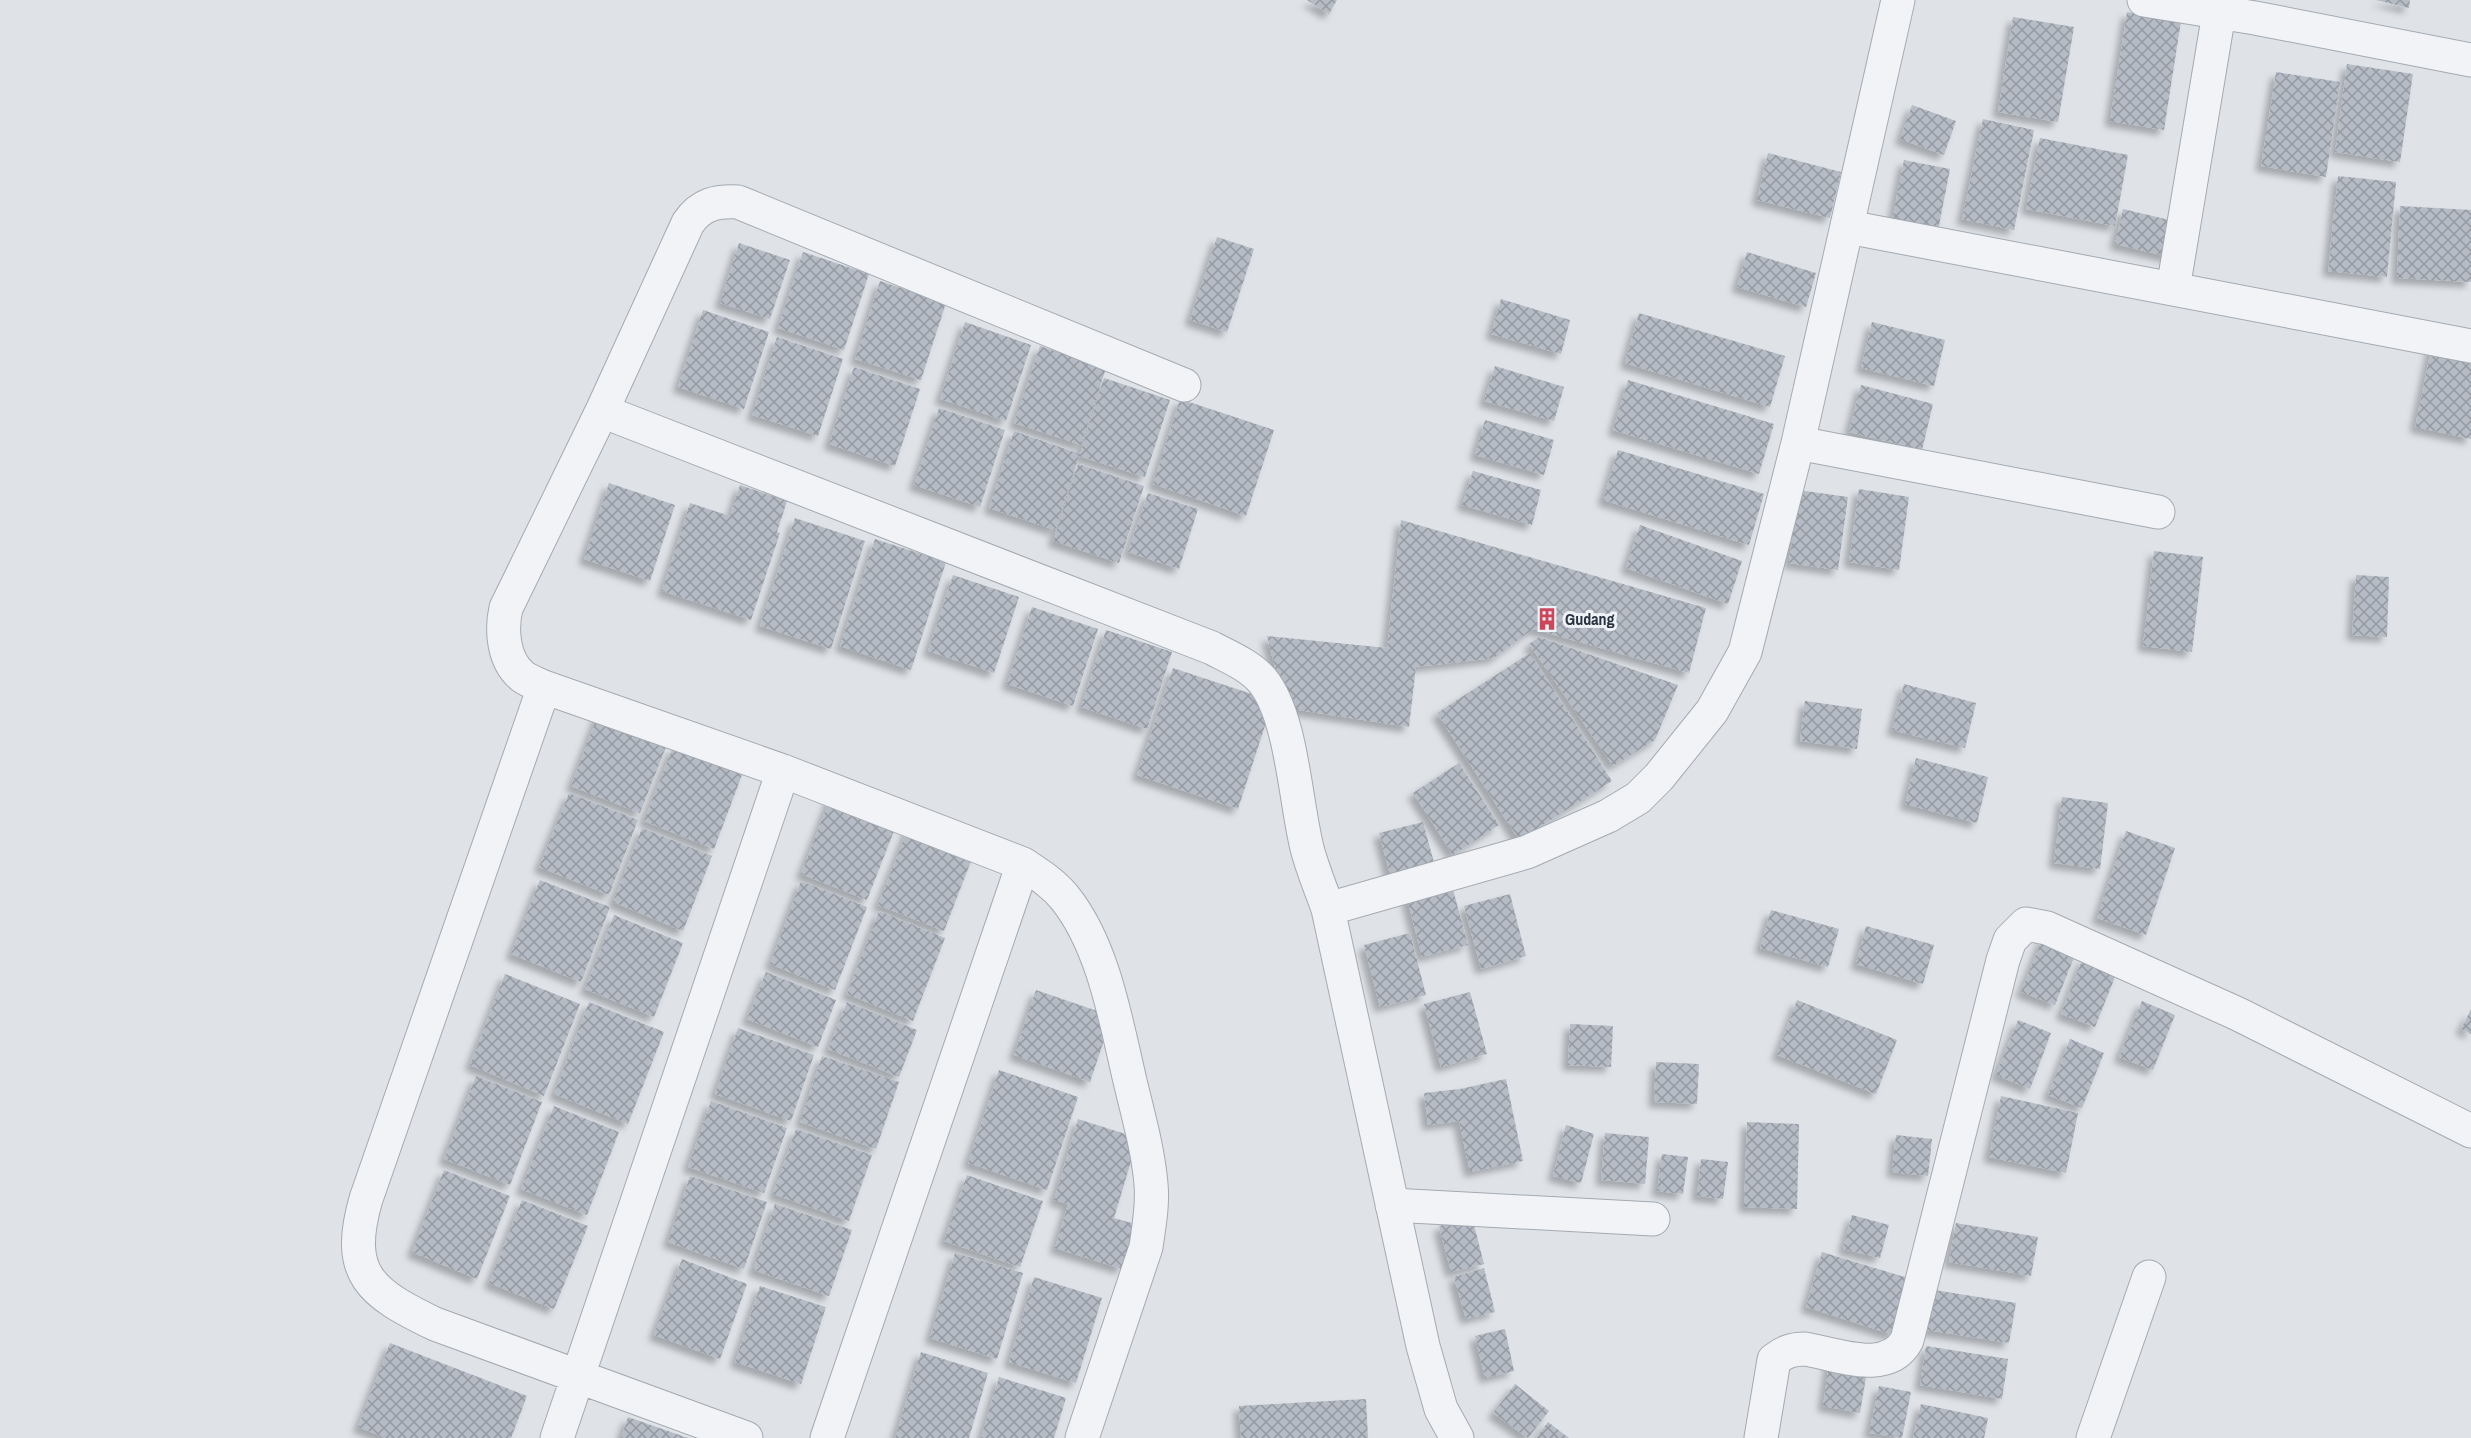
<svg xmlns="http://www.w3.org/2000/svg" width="2471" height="1438" font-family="'Archivo Narrow',sans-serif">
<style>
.building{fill:url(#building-cross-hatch);filter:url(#shadow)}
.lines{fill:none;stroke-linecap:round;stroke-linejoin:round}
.minor-casing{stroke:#a4aab2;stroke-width:35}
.minor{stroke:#f2f3f6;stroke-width:33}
.labels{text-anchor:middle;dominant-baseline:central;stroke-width:6;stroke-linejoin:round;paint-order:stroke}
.poi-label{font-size:16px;font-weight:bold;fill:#28313f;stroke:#eef2f6;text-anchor:start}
</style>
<defs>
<pattern id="building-cross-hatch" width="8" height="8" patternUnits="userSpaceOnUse" patternTransform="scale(1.5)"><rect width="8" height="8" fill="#b6bcc5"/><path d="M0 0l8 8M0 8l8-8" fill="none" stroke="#9499a1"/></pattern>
<filter id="shadow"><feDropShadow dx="-5.5" dy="5.5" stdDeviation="3" flood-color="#0004"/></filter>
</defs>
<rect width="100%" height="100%" fill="#dfe3e8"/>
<path class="building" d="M1307,0h30l-8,14z
M2376,0h34l-1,8z
M2127,12l54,9 -17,109 -54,-9z
M2013,17l61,10 -16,95 -60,-10z
M2347,64l66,10 -13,88 -65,-10z
M2276,72l64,10 -14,95 -65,-11z
M1912,105l44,16 -12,34 -44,-16z
M1983,119l51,11 -20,100 -52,-11z
M2040,138l88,17 -13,71 -89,-17z
M1768,153l73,19 -11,46 -73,-18z
M1904,160l46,9 -14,72 -46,-10z
M2338,176l58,6 -9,95 -59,-6z
M2400,206l71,4v72l-74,-4z
M2123,209l59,14 -8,35 -59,-14z
M1217,237l37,12 -27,83 -37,-12z
M739,243l51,17 -20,59 -50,-16z
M803,252l66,22 -25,76 -66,-22z
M1747,252l69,21 -10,34 -69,-20z
M880,281l66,22 -25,77 -66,-21z
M1501,299l69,21 -9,34 -70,-20z
M703,310l66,22 -25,77 -66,-22z
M1639,313l146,43 -15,51 -145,-44z
M965,322l66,23 -25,76 -66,-22z
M1872,322l73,18 -11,46 -73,-18z
M777,337l66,22 -25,77 -66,-21z
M2432,344l39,9v86l-56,-12z
M1040,346l66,22 -25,77 -67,-22z
M1495,366l69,21 -10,34 -70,-20z
M854,367l66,22 -25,77 -66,-22z
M1104,378l66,22 -25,77 -66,-21 -24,74 -66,-22 25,-77 66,23z
M1628,380l146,44 -15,50 -146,-44z
M1861,385l72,19 -11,46 -73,-18z
M1180,399l94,31 -28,86 -93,-32z
M939,408l66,22 -25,77 -66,-22z
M1485,420l69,20 -10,35 -69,-20z
M1618,450l146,44 -15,51 -146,-45z
M1078,464l66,22 -25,77 -66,-22z
M1473,471l68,19 -9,35 -70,-20z
M609,483l66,22 -25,76 -66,-22z
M740,485l47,16 -10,31 3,1 -29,87 -89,-29 28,-88 40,13z
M1859,489l50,8 -10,73 -50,-8z
M1798,490l50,7 -10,73 -49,-7z
M1148,493l50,16 -19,60 -51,-17z
M795,518l70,23 -34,108 -71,-23z
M1401,520l305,88 -17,65 -156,-44 -39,29 -78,9 -7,60 -124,-19 -18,-72 120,12z
M1640,525l102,36 -14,43 -102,-36z
M875,539l71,23 -35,108 -71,-24z
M2154,551l49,6 -11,95 -49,-6z
M953,575l66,22 -25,76 -66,-22z
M2356,575l33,2 -2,60 -35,-2z
M1032,607l66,22 -25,77 -66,-22z
M1106,630l66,22 -25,77 -66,-22z
M1539,637l139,48 -23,55 -42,26 -84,-122z
M1530,653l82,128 -93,59 -82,-127z
M1173,668l100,33 -35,108 -101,-34z
M1904,684l72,19 -11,45 -73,-18z
M1805,701l57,8 -5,40 -57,-8z
M599,712l70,27 -29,74 -69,-27z
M673,747l69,28 -28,74 -70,-28z
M1916,758l72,19 -11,46 -72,-19z
M1459,763l40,62 -46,30 -40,-62z
M833,791l66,27 -32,82 -66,-26z
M569,793l69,27 -29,75 -70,-28z
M2062,797l46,6 -8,66 -46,-6z
M911,821l65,27 -32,83 -66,-26z
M1423,822l13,48 -44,12 -13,-49z
M642,828l70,28 -29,75 -70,-29z
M2126,831l49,17 -29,87 -49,-17z
M540,880l70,27 -29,75 -70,-28z
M801,881l66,26 -32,83 -65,-26z
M1451,882l17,63 -46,12 -16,-63z
M1510,894l16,62 -45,13 -17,-63z
M1771,910l68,19 -11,38 -68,-19z
M879,911l66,27 -32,83 -66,-27z
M614,915l69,28 -29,74 -69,-28z
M1866,926l68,19 -11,39 -67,-20z
M1410,933l16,62 -46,12 -16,-62z
M2043,937l34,13 -22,55 -34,-13z
M2083,958l34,14 -22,55 -34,-13z
M766,972l70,28 -18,47 -71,-28z
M505,974l75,30 -36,92 -74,-31z
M1036,990l76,26 -22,66 -76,-27z
M1470,992l17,62 -46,13 -17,-63z
M1797,1000l100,40 -21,54 -99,-39z
M2142,1001l33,14 -22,55 -34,-13z
M589,1002l75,30 -36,92 -74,-30z
M847,1002l70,28 -18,47 -71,-28z
M2471,1009v25l-10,-5z
M2018,1020l33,13 -21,56 -34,-14z
M1570,1024l43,2 -2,41 -43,-2z
M738,1028l76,27 -23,66 -76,-27z
M2070,1039l34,14 -22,55 -34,-13z
M822,1056l77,26 -23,67 -76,-27z
M1656,1062l43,2 -2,40 -43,-2z
M999,1070l79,27 -31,93 -79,-27z
M476,1076l66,26 -32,83 -66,-26z
M1506,1079l17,82 -53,11 -11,-51 -31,4 -4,-32 36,-4z
M2001,1096l77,17 -12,60 -77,-16z
M711,1101l76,27 -23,65 -76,-26z
M554,1106l65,26 -32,83 -66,-26z
M1078,1119l60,19 -24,80 21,6 -13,45 -67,-21 13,-44 -14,-4z
M1747,1122l52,2 -2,85 -53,-2z
M1566,1125l28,9 -13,49 -28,-7z
M796,1129l76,26 -23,66 -76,-27z
M1605,1133l44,4 -4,47 -44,-4z
M1896,1135l36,4 -4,37 -36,-4z
M1662,1154l26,3 -5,37 -26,-3z
M1701,1159l27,3 -5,37 -26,-3z
M444,1170l66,26 -33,83 -65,-27z
M967,1175l76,26 -23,66 -76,-26z
M690,1176l77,26 -23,67 -76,-27z
M522,1200l66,26 -34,83 -65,-26z
M775,1204l77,26 -23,66 -76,-26z
M1852,1215l37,10 -9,33 -37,-9z
M1472,1217l12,47 -33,8 -12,-46z
M1956,1223l82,14 -7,39 -82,-14z
M1822,1252l89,27 -17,56 -88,-28z
M955,1253l68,20 -26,86 -67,-21z
M682,1259l65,25 -27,75 -66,-24z
M1484,1268l11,44 -29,7 -12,-42z
M1034,1277l68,21 -26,85 -67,-21z
M760,1286l66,21 -25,77 -66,-22z
M1934,1290l82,13 -7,40 -82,-13z
M1505,1329l9,42 -29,7 -10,-42z
M390,1343l137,53 -16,42h-125l-28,-11z
M1926,1346l82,13 -6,40 -82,-14z
M921,1352l67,21 -19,65h-74z
M1830,1358l38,7 -8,48 -37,-7z
M999,1377l67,21 -12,40h-73z
M1515,1384l34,27 -21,27 -35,-25z
M1879,1386l32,6 -9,46 -33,-5z
M1366,1399l2,39h-127l-2,-32z
M1921,1404l67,14 -4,20h-71z
M628,1417l60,21h-67z
M1548,1422l21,16h-33z"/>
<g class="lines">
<g class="minor-casing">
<path id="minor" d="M2144,0l111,18 216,42
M1848,227l623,119
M2173,289l46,-276
M602,411l610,237c17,9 37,17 50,32 30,36 33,120 45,168 5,20 14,41 21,61l95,437 18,63 16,29
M1798,443l360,69
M544,687l-178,512c-22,76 5,94 69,125l311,114
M1023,864c15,10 30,19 42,34 39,49 51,124 65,183 8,34 18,68 21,103 2,21 -2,42 -5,63l-64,191
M1328,909l199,-57 81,-36 30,-18 21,-21 53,-66 33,-59 53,-209 100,-443
M1392,1205l261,14
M557,1438l226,-667
M827,1438l196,-574 -240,-93 -239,-84c-6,-3 -16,-6 -22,-11 -19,-16 -21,-46 -16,-68l96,-197 86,-188c13,-19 28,-22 50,-21l446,183
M1761,1438l13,-78c10,-8 18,-11 31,-11 31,5 83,27 102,-9l96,-380 7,-20 16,-16 21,4 191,86 233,117
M2093,1438l56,-161"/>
</g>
<use href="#minor" class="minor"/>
</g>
<defs>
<g id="building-bare" transform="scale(1.8)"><path d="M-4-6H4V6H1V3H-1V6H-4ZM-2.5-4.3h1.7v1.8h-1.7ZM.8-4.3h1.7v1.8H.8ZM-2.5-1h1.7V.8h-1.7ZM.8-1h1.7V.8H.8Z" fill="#cc455b" stroke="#eef2f6" stroke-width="2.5" paint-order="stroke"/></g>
</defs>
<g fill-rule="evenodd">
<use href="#building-bare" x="1547" y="619"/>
</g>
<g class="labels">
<g class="poi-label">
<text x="1565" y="619">Gudang</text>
</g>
</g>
</svg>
